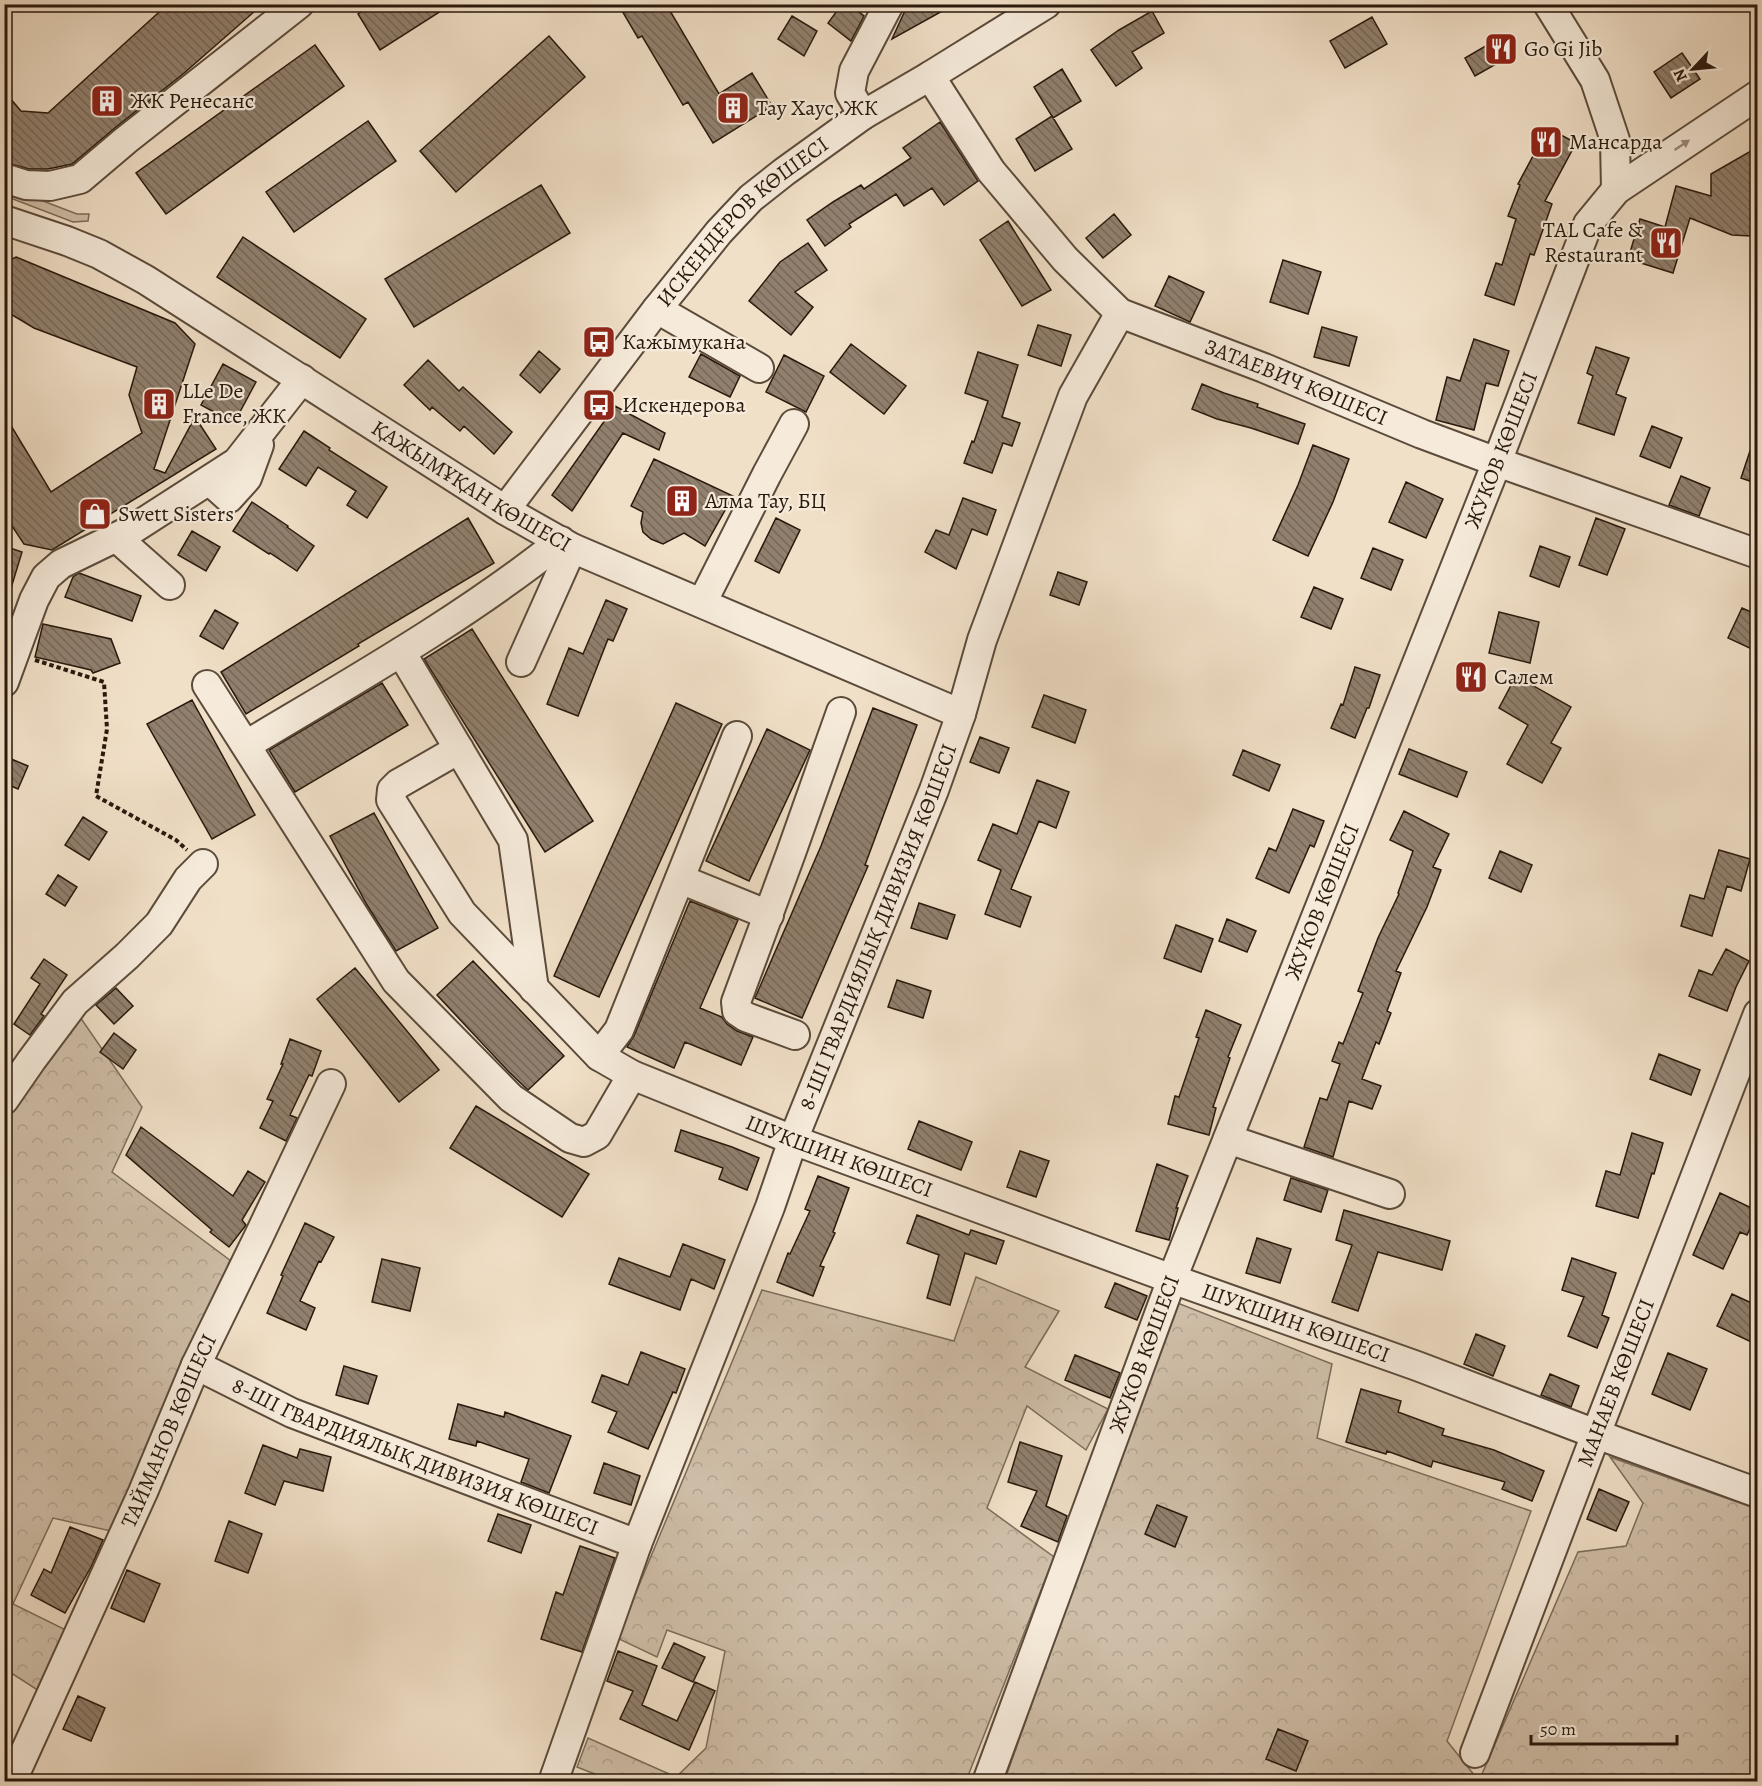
<svg xmlns="http://www.w3.org/2000/svg" width="1762" height="1786" font-family="Alegreya,serif">
<style>
.green{fill:#cfbea8;stroke:#7c6c5a;stroke-width:1.5}
.forest{fill:url(#forest-crowns);stroke:#7c6c5a;stroke-width:1.5}
.building{fill:url(#building-back-hatch);stroke:#29190c;stroke-width:1.5}
.lines{fill:none;stroke-linecap:round;stroke-linejoin:round}
.minor-casing{stroke:#5b4b3b;stroke-width:32}
.path{stroke:#29190c;stroke-width:4;stroke-dasharray:4.5 3;stroke-linecap:butt}
.minor{stroke:#f6ebdb;stroke-width:28}
.oneway{fill:#9a8c7e}
.labels{text-anchor:middle;dominant-baseline:central;stroke-width:4.5;stroke-linejoin:round;paint-order:stroke}
.poi-label{font-size:22px;fill:#29190c;stroke:#f6ebdb;text-anchor:start}
.street-label{font-size:22px;fill:#29190c;stroke:#f6ebdb}
</style>
<defs>
<pattern id="forest-crowns" width="20" height="18" patternUnits="userSpaceOnUse" patternTransform="scale(1.5)"><rect width="20" height="18" fill="#cfbea8"/><path d="M2 6a3 3 0 1 1 6 0M12 15a3 3 0 1 1 6 0" fill="none" stroke="#b2a38f"/></pattern>
<pattern id="building-back-hatch" width="6" height="6" patternUnits="userSpaceOnUse" patternTransform="scale(1.5)"><rect width="6" height="6" fill="#91806e"/><path d="M-1 5l2 2M0 0l6 6M5-1l2 2" fill="none" stroke="#766859"/></pattern>
</defs>
<rect width="100%" height="100%" fill="#f1e0c8"/>
<filter id="stains"><feTurbulence type="fractalNoise" baseFrequency=".00333" numOctaves="4"/><feColorMatrix values="0 0 0 0 .2 0 0 0 0 .09 0 0 0 0 .02 0 0 0 .5 -.17"/></filter>
<radialGradient id="worn" r=".72"><stop offset=".6" stop-color="#630" stop-opacity="0"/><stop offset="1" stop-color="#630" stop-opacity=".3"/></radialGradient>
<path class="green" d="M4,186l73,28h12l-1,7 -15,1 -68,-26z"/>
<path class="forest" d="M80,1017l62,90 -30,65 123,92 -111,270 -71,-16 -40,86 57,28 -31,59 -34,-22v-548z
M976,1277l83,34 -34,56 83,42 -22,41 -59,-44 -40,102 67,49 -88,224 -351,1 -38,-15 11,-29 88,39 30,-29 19,-97 -58,-21 -10,27 -40,-19 145,-348 192,51z
M1175,1302l157,62 -15,74 214,73 -84,230 32,40 99,-229 48,-6 17,-43 -33,-46 147,52v272l-753,1z"/>
<path class="building" d="M168,4h95l-80,70 -67,53 -44,37 -24,5h-19l-25,-7v-71l17,20 27,2z
M373,4h79l-72,46 -22,-36z
M618,4h48l53,90 33,-21 20,33 -59,37 -25,-41 -5,3 -41,-69 -4,2z
M842,4h8l14,12 -13,25 -23,-18z
M908,4h47l-63,35z
M1152,11l12,22 -32,19 10,16 -26,18 -25,-36 28,-20z
M792,16l25,15 -13,25 -26,-17z
M1372,17l15,27 -42,24 -15,-27z
M549,36l36,41 -129,115 -36,-41z
M1501,37l11,18 -37,21 -10,-18z
M315,45l29,41 -178,128 -30,-41z
M1682,53l18,26 -29,19 -17,-26z
M1062,69l19,32 -28,17 -19,-31z
M1052,116l20,33 -37,22 -19,-32z
M368,121l28,40 -102,71 -28,-40z
M940,122l38,59 -34,24 -12,-17 -28,18 -8,-12 -47,30 2,3 -26,19 -18,-26 26,-18 28,-17 3,4 47,-31 -8,-10z
M1548,128l28,15 -31,58 7,3 -18,51 -4,-1 -16,51 -29,-10 11,-32 6,2 14,-46 -8,-3 12,-31 -2,-1z
M1751,151l7,7v74l-7,4 -19,-1 -42,-17 -17,55 -45,-14 12,-40 25,8 11,-41 35,10v-22z
M541,185l29,48 -156,94 -29,-48z
M1114,214l17,21 -28,23 -17,-20z
M1008,221l43,69 -29,16 -42,-66z
M243,237l123,82 -26,39 -123,-81z
M808,243l19,27 -32,22 18,15 -22,28 -42,-34 31,-39z
M16,257l159,66 20,21 -41,125 11,4 30,-56 21,32 -164,101 -28,-6 -20,-30v-100l47,78 91,-59 -13,-38 8,-28 -103,-39 -30,-18v-47z
M1283,260l38,12 -13,42 -38,-12z
M1169,276l35,16 -14,30 -35,-16z
M1038,325l33,10 -10,31 -33,-11z
M1322,327l35,10 -8,29 -35,-9z
M1474,339l35,12 -11,35 -12,-3 -12,47 -38,-10 11,-43 13,4z
M851,344l55,42 -22,28 -54,-42z
M1596,347l33,11 -13,36 10,4 -12,37 -36,-12 15,-47 -6,-3z
M539,351l21,18 -20,24 -20,-18z
M978,352l40,13 -16,52 18,6 -8,23 -9,-3 -11,30 -28,-10 8,-22 2,1 14,-41 -23,-8z
M701,354l39,22 -10,21 -41,-20z
M784,355l40,21 -18,36 -40,-20z
M428,360l31,31 4,-4 49,45 -18,22 -30,-28 -4,5 -28,-24 -2,3 -26,-25z
M223,364l33,18 -22,41 -33,-18z
M1202,384l22,9 34,11 -1,3 48,17 -7,20 -47,-16 -34,-9 -25,-10z
M615,406l50,27 -6,17 -36,-17 -51,78 -20,-16z
M1652,426l30,12 -12,30 -30,-12z
M304,431l26,17 -1,2 58,37 -20,31 -20,-13 9,-14 -38,-24 -12,19 -27,-17z
M1755,436h3v48l-17,-6z
M1313,445l36,14 -16,43 -25,54 -35,-16 25,-55z
M654,459l79,37 -28,50 -21,-13 -21,11 -12,-5 -8,-7 -2,-9 2,-11 -12,-6z
M1681,476l29,12 -11,28 -30,-11z
M1406,482l37,17 -17,39 -37,-16z
M963,498l33,12 -9,25 -15,-6 -16,40 -31,-17 11,-22 13,5z
M252,502l36,24 -1,1 27,19 -17,25 -27,-18 -1,1 -36,-23z
M468,518l26,45 -136,81 1,2 -113,68 -25,-42z
M776,518l24,12 -21,43 -24,-12z
M1596,518l29,11 -18,46 -28,-10z
M192,531l28,16 -14,24 -28,-16z
M4,546l18,6 -14,46 -4,-1z
M1540,546l30,11 -11,30 -29,-11z
M1373,548l30,12 -12,30 -30,-12z
M1058,572l29,10 -8,23 -29,-10z
M79,573l62,23 -9,25 -67,-24 8,-20z
M1314,587l29,12 -12,30 -30,-12z
M606,600l21,9 -14,32 -5,-2 -30,77 -31,-12 22,-56 14,6z
M1742,608l16,7v26l-4,9 -26,-12z
M215,610l23,13 -15,26 -23,-13z
M1499,612l40,10 -9,41 -41,-10z
M43,624l68,15 9,24 -27,10 -2,-3 -56,-13z
M472,629l121,192 -48,31 -121,-193z
M1355,667l25,8 -11,33h-2l-12,30 -24,-10 10,-24 2,1z
M1516,676l55,31 -20,36 10,5 -19,35 -35,-19 21,-39 -29,-17z
M382,683l26,42 -113,67 -26,-42z
M1044,695l42,15 -11,33 -43,-16z
M192,700l63,115 -43,24 -65,-115z
M676,703l46,21 -123,273 -45,-21z
M873,708l44,17 -52,140 3,1 -66,152 -47,-20 66,-152z
M767,729l43,21 -61,131 -43,-20z
M980,737l29,11 -10,25 -29,-11z
M1409,749l58,23 -10,25 -58,-23z
M1243,750l37,15 -11,26 -36,-16z
M4,756l24,10 -10,23 -14,-6z
M1037,780l32,12 -13,36 -17,-7 -28,68 20,8 -11,30 -35,-13 16,-44 -23,-10 15,-36 24,10z
M1293,809l31,12 -10,26 -4,-2 -21,48 -33,-15 13,-30 7,3z
M1404,811l45,23 -16,33 8,3 -14,37 -31,64 5,2 -14,38 4,2 -12,31 -3,-2 -14,37 19,7 -9,23 -23,-8 -16,56 -29,-10 16,-49 7,2 13,-36 -8,-3 7,-19 4,2 20,-51 -5,-2 20,-53 21,-44 -1,-1 15,-42 -23,-11z
M374,813l64,115 -42,23 -29,-46 -37,-69z
M83,817l24,15 -18,28 -24,-15z
M1719,850l31,9 -9,32 -14,-5 -15,50 -31,-10 9,-31 14,4z
M1500,851l32,14 -11,27 -32,-14z
M58,875l19,12 -12,19 -19,-12z
M690,901l48,19 -38,88 22,9 5,7 10,7 16,6 -12,28 -56,-23 -11,26 -47,-21 7,-11z
M919,903l36,12 -8,24 -36,-11z
M1227,919l29,12 -9,21 -28,-11z
M1176,925l37,14 -12,33 -37,-14z
M1726,949l23,12 -13,26 -9,24 -38,-15 10,-26 13,5z
M44,959l23,16 -26,39 3,2 -14,19 -16,-11 26,-40 -9,-6z
M473,961l91,95 -36,34 -19,-18 -72,-77z
M355,968l84,102 -40,32 -82,-103z
M897,980l34,11 -8,27 -35,-11z
M116,988l17,18 -19,18 -18,-19z
M1206,1010l35,15 -13,32 2,1 -17,49 3,1 -7,27 -41,-11 7,-28 4,1 20,-59 -3,-1z
M114,1033l22,17 -13,19 -23,-17z
M290,1039l31,12 -9,25 -3,-1 -19,40 7,3 -11,23 -26,-13 13,-27 -6,-2 16,-35h-2z
M1659,1054l41,16 -9,25 -41,-16z
M476,1106l113,68 -27,43 -112,-69z
M919,1121l53,21 -11,28 -53,-21z
M141,1127l92,69 15,-25 17,11 -23,38 4,5 -17,22 -19,-15 2,-2 -86,-75z
M681,1130l51,17 27,11 -12,32 -28,-11 4,-11 -48,-17z
M1632,1133l31,10 -9,31 -2,-1 -14,45 -42,-12 10,-35 14,4z
M1020,1151l29,10 -13,36 -29,-10z
M1157,1164l31,12 -12,32h2l-9,32 -33,-9z
M818,1176l31,12 -16,44 2,1 -15,33 4,1 -11,29 -36,-14 11,-29 2,1 20,-43 -5,-2z
M1291,1178l37,12 -7,22 -37,-12z
M1720,1193l38,18 -11,24 -7,-3 -17,37 -30,-14z
M1344,1210l106,31 -8,29 -64,-18 -20,59 -26,-9 20,-57 -16,-5z
M917,1215l52,20 2,-5 33,11 -8,23 -31,-11 -15,52 -23,-7 12,-43 -32,-12z
M305,1223l29,14 -13,25 -2,-1 -19,40 15,7 -9,22 -39,-17 16,-37 -2,-1z
M1257,1238l34,11 -11,34 -34,-10z
M683,1244l42,16 -11,29 -23,-10 -11,31 -71,-26 10,-26 51,19z
M1572,1258l44,15 -14,42 7,3 -12,30 -29,-12 16,-39 -22,-7z
M382,1259l38,9 -10,43 -38,-9z
M1115,1283l32,13 -10,24 -32,-13z
M1732,1294l26,12v39l-41,-19z
M1476,1334l29,12 -12,30 -29,-12z
M641,1352l44,17 -9,24 -3,-1 -25,57 -40,-17 9,-20 -25,-10 10,-27 26,10z
M1668,1353l39,16 -17,41 -38,-16z
M1075,1355l45,18 -10,25 -45,-18z
M344,1366l33,10 -9,28 -32,-9z
M1550,1374l29,12 -8,21 -30,-12z
M1361,1389l40,12 -3,11 46,17 -2,6 52,15 50,21 -12,30 -30,-12 3,-7 -72,-21 -2,6 -44,-16 -1,3 -40,-12z
M458,1404l46,13 1,-5 66,24 -22,57 -28,-11 8,-23 -52,-18 -1,5 -27,-7z
M1020,1442l42,14 -16,50 21,10 -9,26 -37,-16 16,-35 -29,-9z
M263,1445l34,13 3,-9 31,8 -8,34 -39,-10 -9,24 -30,-12z
M604,1463l36,13 -9,29 -37,-12z
M1599,1489l30,13 -13,29 -29,-12z
M1157,1505l30,12 -12,30 -30,-13z
M498,1514l33,11 -10,28 -33,-12z
M229,1521l33,13 -14,39 -33,-12z
M70,1527l33,13 -12,27 -26,46 -34,-18 13,-26 7,4z
M580,1546l35,12 -33,94 -41,-13 15,-47 7,3z
M127,1570l33,14 -16,38 -33,-14z
M674,1643l31,14 -12,25 -31,-14z
M618,1651l39,15 -15,39 35,16 18,-39 20,9 -26,59 -69,-31 13,-28 -26,-10z
M78,1696l27,12 -14,33 -28,-12z
M1278,1729l30,12 -12,30 -30,-12z"/>
<g class="lines">
<g class="minor-casing">
<g id="minor">
<path d="M1548,4l47,76 20,60 1,50"/>
<path id="s1" d="M930,76l61,95 74,88 55,54 144,55 158,66 75,28 261,92"/>
<path d="M863,115l-13,-22 4,-22 35,-67"/>
<path d="M4,178l22,7 24,1 30,-7 46,-39 173,-136"/>
<path id="s2" d="M4,220l63,21 32,13 47,26 359,230 67,38 389,166"/>
<path d="M657,309l102,59"/>
<path d="M210,481l19,17 18,-20 12,-33"/>
<path id="s3" d="M505,510l152,-201 62,-77 32,-34 33,-26 79,-57 67,-39 116,-72"/>
<path d="M117,538l53,47"/>
<path d="M702,603l65,-129 27,-50"/>
<path d="M401,652l112,188 21,149"/>
<path d="M521,662l51,-114"/>
<path d="M4,682l30,-82 12,-23 15,-13 72,-35 104,-67 65,-83"/>
<path d="M207,685l189,296 115,117 59,40 14,4 13,-7 35,-60"/>
<path d="M246,745c107,-64 217,-126 315,-204"/>
<path id="s4" d="M459,749l-61,35 -6,6 -1,10 71,113 137,143 33,19 161,65 379,139 245,87 179,68 162,59"/>
<path d="M680,879l89,36"/>
<path d="M795,1035l-49,-18 -9,-6 -1,-9 55,-149 50,-141"/>
<path d="M599,1056l20,-26 118,-294"/>
<path d="M4,1100l27,-39 44,-59 52,-46 32,-32 29,-45 15,-15"/>
<path d="M1228,1139l162,55"/>
<path id="s5" d="M196,1365l96,48 345,131"/>
<path id="s6" d="M1475,1753l121,-319 162,-420"/>
<path id="s7" d="M15,1782v-8l128,-282 53,-127 62,-127 73,-154"/>
<path id="s8" d="M553,1782l84,-238 133,-337 23,-67 141,-350 27,-76 21,-74 91,-244 47,-83"/>
<path id="s9" d="M987,1782l185,-503 325,-817 91,-238 28,-34 142,-95"/>
</g>
</g>
<path class="path" d="M35,660l69,22 3,47 -11,67 80,44 11,10"/>
<use href="#minor" class="minor"/>
</g>
<defs><path id="oneway-solid" d="M-6-.8H1V-3.2L6.5 0L1 3.2V.8H-6Z" transform="scale(1.5)"/></defs>
<use class="oneway" href="#oneway-solid" transform="translate(1682 145) rotate(-34)"/>
<defs>
<g id="restaurant-square" transform="scale(1.725)"><rect x="-9" y="-9" width="18" height="18" rx="4" fill="#8f2418" stroke="#f6ebdb"/><path d="M-5-6h1v4h1v-4h1v4h1v-4h1v5L-1.5 .5V6h-2V.5L-5-1ZM5-6V6H3V1.5H1.5Q1.5-4 5-6Z" fill="#fff"/></g>
<g id="building-square" transform="scale(1.725)"><rect x="-9" y="-9" width="18" height="18" rx="4" fill="#8f2418" stroke="#f6ebdb"/><path d="M-4-6H4V6H1V3H-1V6H-4ZM-2.5-4.3h1.7v1.8h-1.7ZM.8-4.3h1.7v1.8H.8ZM-2.5-1h1.7V.8h-1.7ZM.8-1h1.7V.8H.8Z" fill="#fff"/></g>
<g id="bus-square" transform="scale(1.725)"><rect x="-9" y="-9" width="18" height="18" rx="4" fill="#8f2418" stroke="#f6ebdb"/><path d="M-5-6H5V4H4V6H2V4H-2V6H-4V4H-5ZM-3.5-4V0h7V-4ZM-3.5 1.2v1.5H-2V1.2ZM2 1.2v1.5H3.5V1.2Z" fill="#fff"/></g>
<g id="shop-square" transform="scale(1.725)"><rect x="-9" y="-9" width="18" height="18" rx="4" fill="#8f2418" stroke="#f6ebdb"/><path d="M-5-2.5h2.3a2.7 3.5 0 0 1 5.4 0H5L5.5 6h-11ZM-1.5-2.5h3a1.5 2.3 0 0 0-3 0Z" fill="#fff"/></g>
</defs>
<g fill-rule="evenodd">
<use href="#restaurant-square" x="1501" y="49"/>
<use href="#building-square" x="107" y="101"/>
<use href="#building-square" x="733" y="108"/>
<use href="#restaurant-square" x="1546" y="142"/>
<use href="#restaurant-square" x="1666" y="243"/>
<use href="#bus-square" x="599" y="342"/>
<use href="#building-square" x="159" y="404"/>
<use href="#bus-square" x="599" y="405"/>
<use href="#building-square" x="682" y="501"/>
<use href="#shop-square" x="95" y="514"/>
<use href="#restaurant-square" x="1471" y="677"/>
</g>
<g class="labels">
<g class="poi-label">
<text x="1524" y="49">Go Gi Jib</text>
<text x="130" y="101">ЖК Ренесанс</text>
<text x="756" y="108">Тау Хаус, ЖК</text>
<text x="1569" y="142">Мансарда</text>
<text x="1643" y="230" text-anchor="end">TAL Cafe &amp;<tspan x="1643" dy="25">Restaurant</tspan></text>
<text x="622" y="342">Кажымукана</text>
<text x="182" y="391">LLe De<tspan x="182" dy="25">France, ЖК</tspan></text>
<text x="622" y="405">Искендерова</text>
<text x="705" y="501">Алма Тау, БЦ</text>
<text x="118" y="514">Swett Sisters</text>
<text x="1494" y="677">Салем</text>
</g>
<g class="street-label">
<text stroke="none"><textPath href="#s3" startOffset="375">ИСКЕНДЕРОВ КӨШЕСІ</textPath></text>
<text stroke="none"><textPath href="#s1" startOffset="494">ЗАТАЕВИЧ КӨШЕСІ</textPath></text>
<text stroke="none"><textPath href="#s9" startOffset="1428">ЖУКОВ КӨШЕСІ</textPath></text>
<text stroke="none"><textPath href="#s2" startOffset="540">ҚАЖЫМҰҚАН КӨШЕСІ</textPath></text>
<text stroke="none"><textPath href="#s9" startOffset="942">ЖУКОВ КӨШЕСІ</textPath></text>
<text stroke="none"><textPath href="#s8" startOffset="915">8-ШІ ГВАРДИЯЛЫҚ ДИВИЗИЯ КӨШЕСІ</textPath></text>
<text stroke="none"><textPath href="#s4" startOffset="681">ШУКШИН КӨШЕСІ</textPath></text>
<text stroke="none"><textPath href="#s4" startOffset="1167">ШУКШИН КӨШЕСІ</textPath></text>
<text stroke="none"><textPath href="#s9" startOffset="456">ЖУКОВ КӨШЕСІ</textPath></text>
<text stroke="none"><textPath href="#s6" startOffset="396">МАНАЕВ КӨШЕСІ</textPath></text>
<text stroke="none"><textPath href="#s7" startOffset="384">ТАЙМАНОВ КӨШЕСІ</textPath></text>
<text stroke="none"><textPath href="#s5" startOffset="238">8-ШІ ГВАРДИЯЛЫҚ ДИВИЗИЯ КӨШЕСІ</textPath></text>
</g>
</g>
<rect width="1762" height="1786" fill="none" stroke="#f1e0c8" stroke-width="24"/>
<rect x="6" y="6" width="1750" height="1774" fill="none" stroke="#29190c" stroke-width="3"/>
<rect x="12" y="12" width="1738" height="1762" fill="none" stroke="#29190c" stroke-width="1.5"/>
<g transform="translate(1693 69) rotate(244)" stroke="#f6ebdb" stroke-width="4.5" paint-order="stroke">
<path d="M0-4.5L10 22L0 15L-10 22Z" fill="#29190c"/>
<text y="-9" font-size="16" font-weight="bold" text-anchor="middle" fill="#29190c">N</text>
</g>
<path d="M1531 1735v9h146v-9" fill="none" stroke="#29190c" stroke-width="3"/>
<text x="1540" y="1735" font-size="18" fill="#29190c" stroke="#f6ebdb" stroke-width="4.5" paint-order="stroke">50 m</text>
<rect width="100%" height="100%" filter="url(#stains)"/>
<rect width="100%" height="100%" fill="url(#worn)"/>
</svg>
